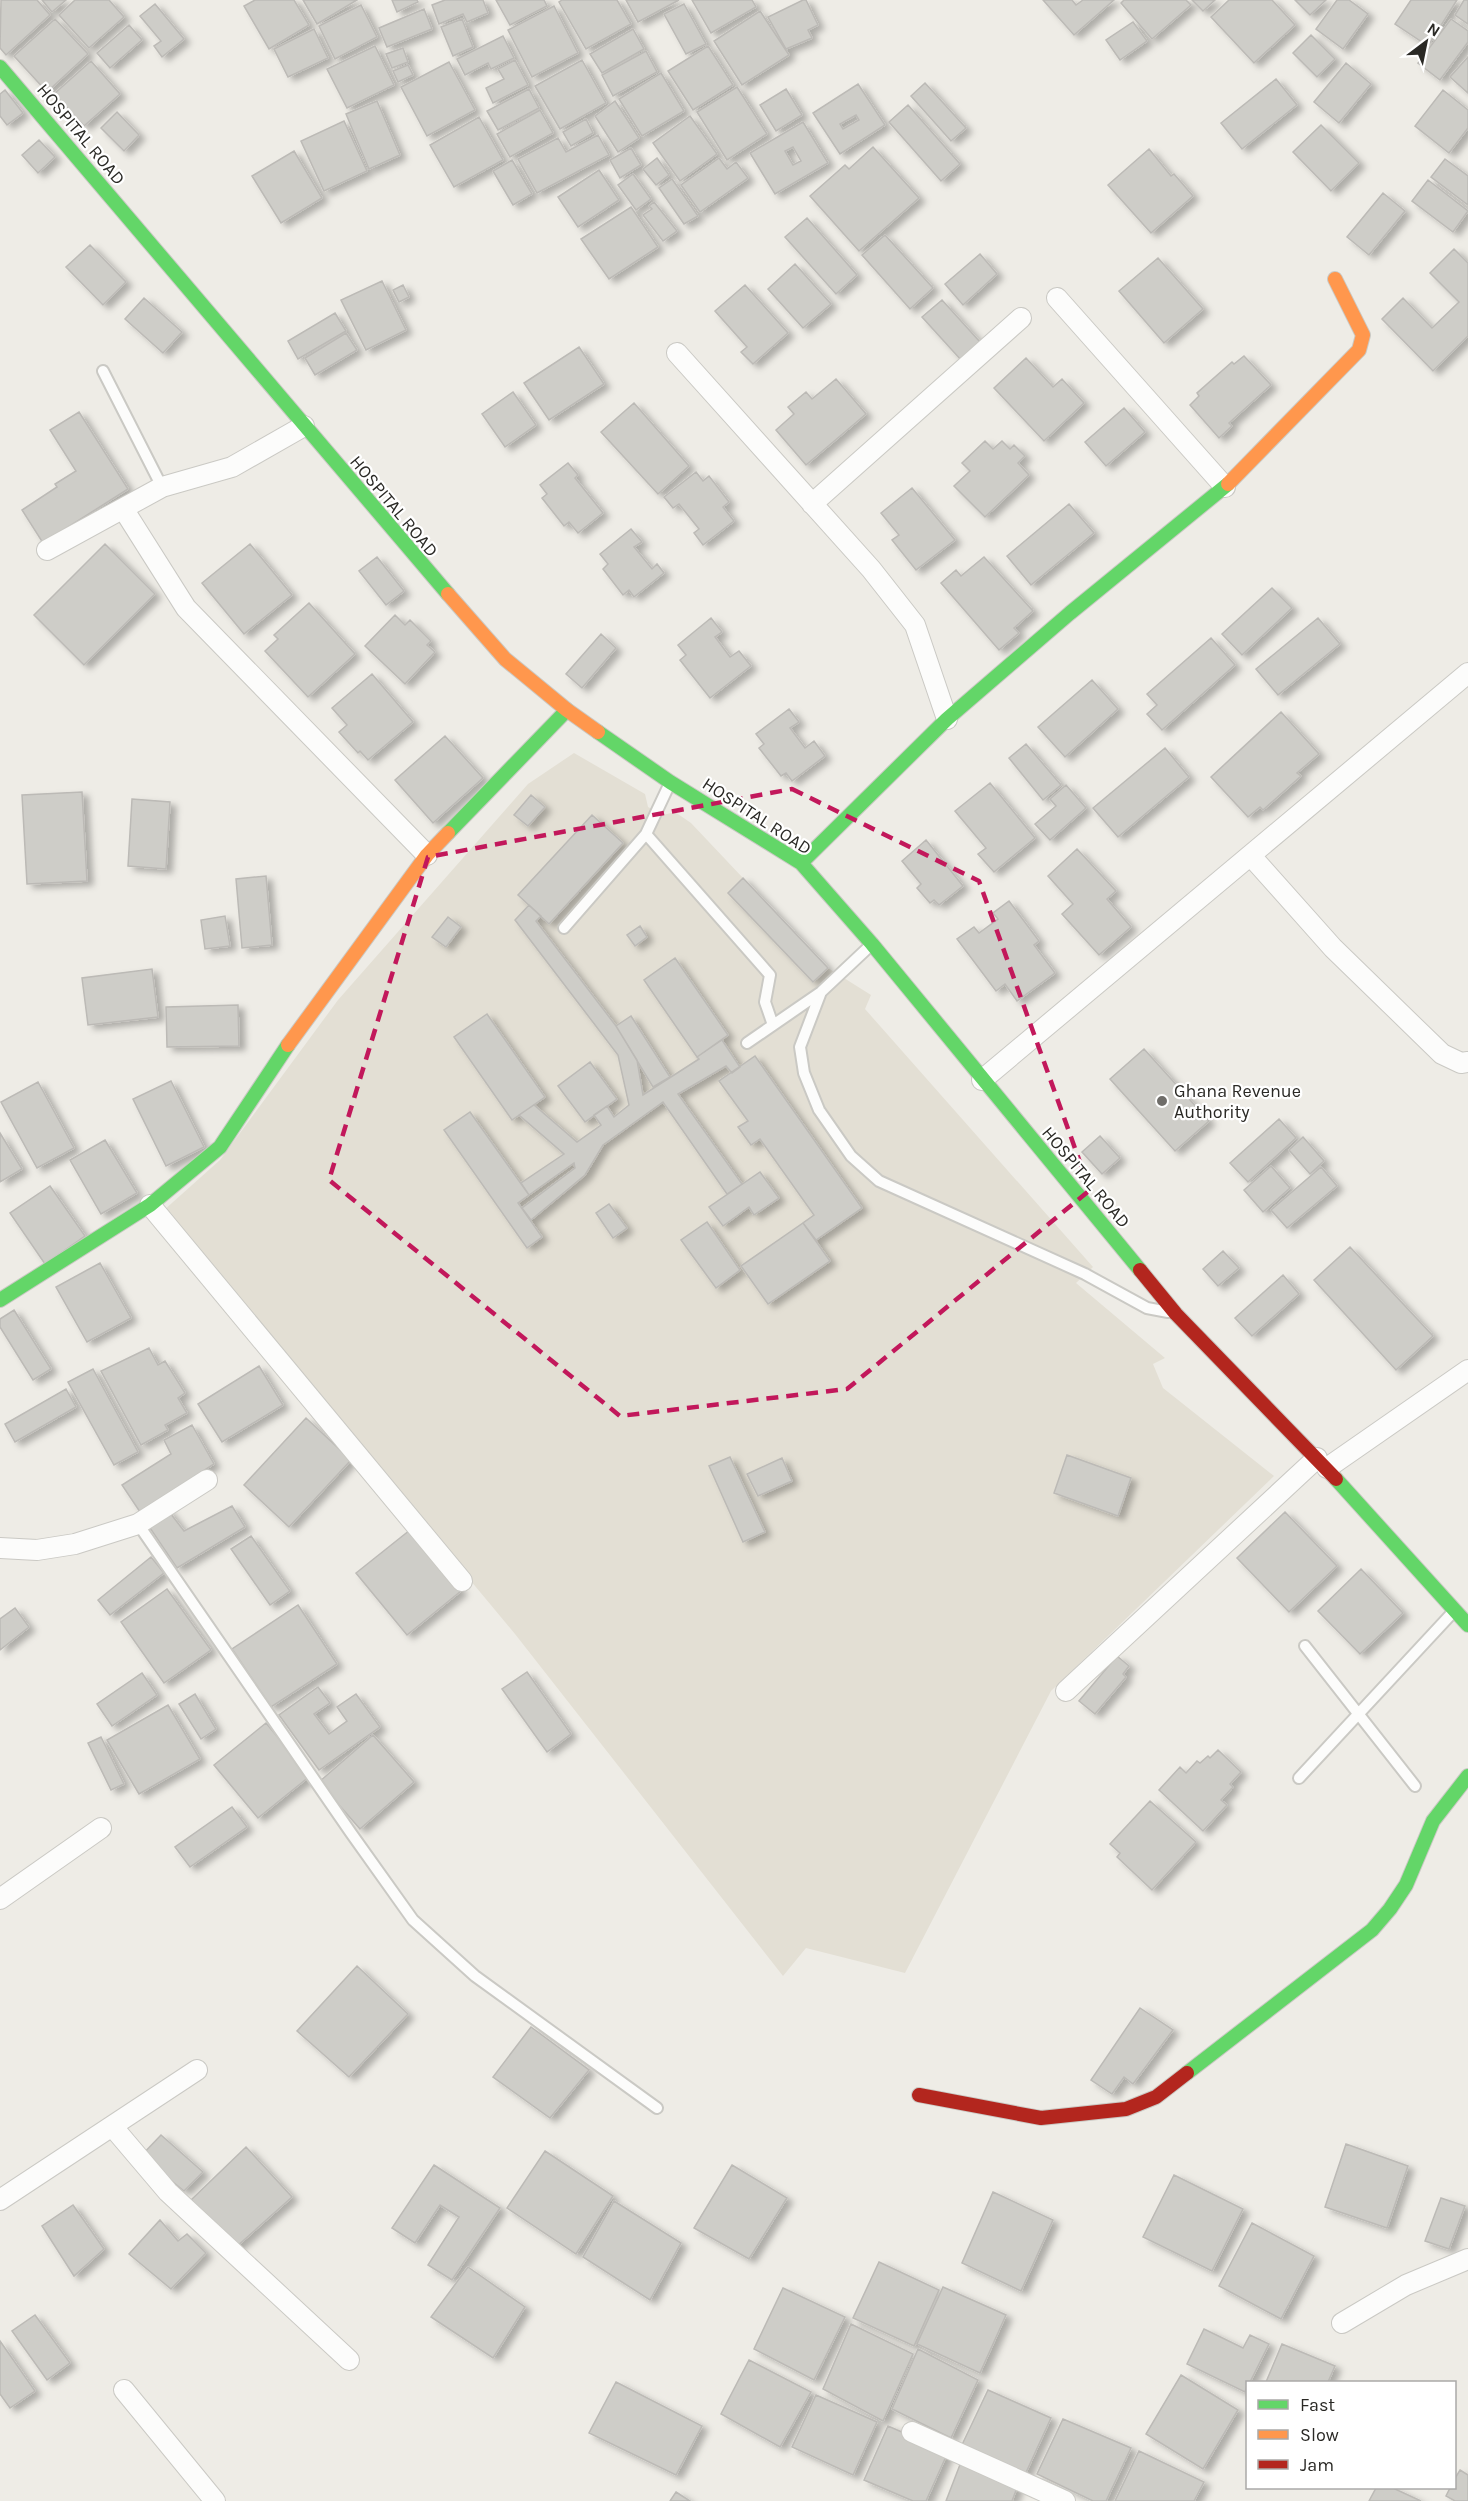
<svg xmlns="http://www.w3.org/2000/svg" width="1468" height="2501" font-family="Karla,sans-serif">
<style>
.built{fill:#e3dfd4}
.building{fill:#cecdc8;stroke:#bcbab6;stroke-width:1.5;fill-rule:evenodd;filter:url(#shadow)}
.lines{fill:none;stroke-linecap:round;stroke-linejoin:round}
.lane-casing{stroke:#cac9c4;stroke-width:14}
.street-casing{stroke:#cac9c4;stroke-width:22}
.fast-casing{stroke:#cac9c4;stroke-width:16}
.slow-casing{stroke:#cac9c4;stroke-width:16}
.jam-casing{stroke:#cac9c4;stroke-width:16}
.lane{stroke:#fcfcfb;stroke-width:10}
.street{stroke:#fcfcfb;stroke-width:20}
.fast{stroke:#63d668;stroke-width:14}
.slow{stroke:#ff974d;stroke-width:14}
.jam{stroke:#b3261e;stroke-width:14}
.marked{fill:none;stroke:#c2185b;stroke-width:4.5;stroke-dasharray:12 8;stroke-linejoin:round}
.poi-dot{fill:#6f6d69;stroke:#fff;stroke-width:2}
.labels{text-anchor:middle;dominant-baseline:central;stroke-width:4.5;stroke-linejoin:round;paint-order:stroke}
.street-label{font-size:18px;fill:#2a2925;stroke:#fff}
.poi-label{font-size:18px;fill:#2a2925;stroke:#fff;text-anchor:start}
</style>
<defs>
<filter id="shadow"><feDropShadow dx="6" dy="4" stdDeviation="3" flood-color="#0004"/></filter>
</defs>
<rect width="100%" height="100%" fill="#eeece6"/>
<path class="built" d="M574,753l71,41 3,13 15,8 12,-3 16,11 137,145 43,27 -6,14 228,258 -17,16 89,75 -12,6 10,24 111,88 -223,215 -146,282 -99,-25 -23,28 -268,-342 -352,-423 57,-51 118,-160 190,-216z"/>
<path class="building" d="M1,0h36l13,15 -44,40 -6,-7z
M42,0h24l-14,12z
M75,0h34l15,17 -35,31 -30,-33z
M255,0h39l15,25 -40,24 -25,-43z
M303,0h54l-40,24z
M392,0h25l1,2 -21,10z
M445,0h38l5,13 -21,9 -4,-8 -24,10 -7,-19z
M496,0h48l3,6 -37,19z
M562,0h55l14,24 -45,25 -27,-47z
M626,0h53l-41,22z
M692,0h60l4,7 -45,26z
M803,0h3l12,25 -10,5 4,8 -26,11 -18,-32z
M1043,0h29l4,5 7,-5h31l-40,35z
M1124,0h62l5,5 -39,34 -31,-36z
M1192,0h23l-12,11z
M1229,0h43l23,25 -41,38 -43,-46z
M1295,0h31l-16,15z
M1337,0h12l19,14 -25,35 -27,-20z
M1411,0h46l-29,46 -33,-22z
M1464,0h4v24l-13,-9z
M155,4l29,35 -22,18 -8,-11 7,-5 -21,-25z
M684,4l22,40 -20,10 -22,-40z
M361,5l16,32 -42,22 -16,-33z
M554,6l24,47 -46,24 -24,-47z
M424,9l8,20 -45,18 -8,-19z
M760,11l29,44 -47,30 -28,-44z
M55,19l33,35 -41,38 -33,-36z
M462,19l11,28 -20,9 -12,-29z
M1451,19l17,12v11l-28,38 -22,-17z
M1133,22l14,19 -27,19 -14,-20z
M129,25l13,15 -32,28 -13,-15z
M314,29l14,29 -40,19 -14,-28z
M633,29l11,20 -42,24 -12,-19z
M1311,35l24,24 -18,18 -24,-24z
M503,36l11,22 -23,11 -3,-6 -23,12 -8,-16z
M375,46l19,39 -47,23 -20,-39z
M708,46l25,39 -40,25 -25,-39z
M403,48l5,14 -16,6 -6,-14z
M646,51l11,21 -44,24 -11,-21z
M1468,57v36l-18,-16z
M515,60l13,25 -35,18 -7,-15 18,-9 -6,-10z
M582,60l24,43 -46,26 -25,-43z
M91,61l29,33 -36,32 -30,-32z
M449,62l26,48 -48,26 -26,-49z
M1346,63l25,21 -32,39 -25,-21z
M408,65l5,10 -15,7 -5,-11z
M661,73l23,38 -42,25 -23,-37z
M1276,79l21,26 -55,44 -21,-26z
M925,83l41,45 -15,13 -40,-45z
M858,84l27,41 -45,29 -27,-41zM856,115l3,5 -16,9 -3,-5z
M737,87l30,47 -40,26 -30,-48z
M529,89l10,19 -41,22 -11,-19z
M786,89l16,26 -26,16 -16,-26z
M5,90l18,23 -16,12 -7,-9v-22z
M1443,90l25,20v18l-19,25 -34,-27z
M377,101l23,54 -31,14 -23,-55z
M615,101l24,37 -21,14 -23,-36z
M908,105l52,59 -19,17 -52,-59z
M540,110l13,23 -43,24 -13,-23z
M117,112l22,23 -15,16 -23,-23z
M690,116l27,38 -37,27 -27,-38z
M479,117l24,43 -49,27 -24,-42z
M586,119l7,14 -22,13 -8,-14z
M344,121l23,50 -43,20 -23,-50z
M803,122l25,41 -53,31 -25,-41zM793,147l8,14 -8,4 -8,-14z
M1321,125l38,38 -28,28 -38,-39z
M598,135l11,20 -72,38 -19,-34 40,-21 8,14z
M39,140l16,17 -17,16 -16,-18z
M873,147l46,51 -60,53 -49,-55 35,-31 4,4z
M631,148l10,17 -21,13 -10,-18z
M1149,149l22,27 3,-2 19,22 -42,37 -43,-48z
M294,151l28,47 -41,25 -29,-47z
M657,158l12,17 -13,10 -13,-16z
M719,158l8,11 9,-7 12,16 -48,34 -19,-27z
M1445,159l23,17v29l-37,-28z
M512,160l20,34 -19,11 -20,-34z
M599,170l20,30 -41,27 -20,-30z
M633,174l18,25 -15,11 -18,-25z
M672,179l26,37 -14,8 -25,-36z
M1428,180l40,31 -15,21 -41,-31z
M1383,193l22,18 -36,44 -22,-18z
M654,202l23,29 -14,10 -20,-26 9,-6 -3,-3z
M631,207l27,40 -49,32 -28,-40z
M807,218l50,57 -21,19 -51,-57z
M885,235l48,53 -23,21 -48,-54z
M90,245l36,37 -23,23 -37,-38z
M1454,249l14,14v73l-35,35 -51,-52 21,-21 29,30 27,-26 -29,-29z
M980,254l17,20 -34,31 -18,-21z
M1158,258l45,51 -39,34 -45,-52z
M795,264l36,40 -28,24 -35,-39z
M382,281l24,49 -40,20 -25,-50z
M403,285l6,12 -10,5 -6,-12z
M745,285l43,48 -35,31 -12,-12 6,-5 -32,-36z
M144,298l38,34 -19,21 -38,-34z
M942,300l38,42 -19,18 -39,-43z
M335,313l11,18 -48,28 -10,-18z
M346,333l11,17 -42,25 -10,-17z
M579,347l25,37 -55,36 -25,-37z
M1244,356l27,29 -42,38 3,3 -13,12 -29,-33 9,-9 -2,-3 35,-31 2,2z
M1026,358l27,29 9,-8 22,24 -40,38 -50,-53z
M836,379l30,35 -60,51 -30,-35 18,-16 -6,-7 18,-15 6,7z
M513,392l23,33 -31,22 -23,-33z
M634,403l55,63 -31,28 -57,-62z
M1124,408l21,24 -39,34 -21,-24z
M79,412l49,77 -85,54 -21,-33 35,-23 -2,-3 21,-13 -26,-41z
M985,441l8,8 9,-8 8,8 4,-4 11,11 -7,7 11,12 -44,42 -31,-31 16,-15 -8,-8z
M568,463l10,12 -3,3 28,35 -25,20 -9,-11 -5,4 -22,-28 5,-4 -7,-9z
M696,472l7,9 6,-5 20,26 -6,5 11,14 -31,24 -9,-12 5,-4 -20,-25 -6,4 -9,-11z
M912,488l43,52 -39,30 -24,-30 7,-5 -18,-22z
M1069,504l25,29 -63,52 -24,-29z
M631,529l11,13 -8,5 18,22 5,-5 7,9 -30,24 -5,-7 -6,5 -20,-26 5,-5 -8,-10z
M105,544l50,50 -71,71 -50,-50z
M250,544l42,51 -48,39 -42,-51z
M377,557l27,34 -18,14 -27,-34z
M984,557l49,54 -19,17 5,5 -20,17 -58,-67 15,-13 5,6z
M1272,588l20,20 -50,47 -20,-21z
M309,603l46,51 -47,43 -43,-46 13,-12 -4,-4z
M395,615l10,10 5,-5 21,21 -4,4 8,7 -30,32 -40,-38z
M711,618l11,14 -7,5 15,20 9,-6 12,15 -41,32 -30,-38 6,-5 -8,-10z
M1318,618l22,26 -62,51 -22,-26z
M601,634l15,14 -34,40 -16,-14z
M1211,638l24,27 -73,65 -15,-16 10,-9 -10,-11z
M372,674l41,48 -45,38 -8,-9 -2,2 -19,-21 8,-7 -15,-17z
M1092,680l26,29 -53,48 -27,-30z
M789,709l10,13 -9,6 15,20 9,-7 11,15 -33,25 -6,-8 -5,3 -22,-28 5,-4 -8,-10z
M1281,712l38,42 -22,19 4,3 -38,34 -3,-3 -12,10 -37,-40z
M445,736l38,42 -50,45 -38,-43z
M1026,744l35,41 -18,15 -34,-42z
M1165,748l24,29 -71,60 -25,-29z
M990,783l45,55 -41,34 -16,-18 8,-6 -31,-37z
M1066,785l20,23 -36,32 -15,-16 21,-18 -6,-7z
M82,792l5,89 -60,3 -5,-89z
M531,795l14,12 -17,19 -14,-11z
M132,799l38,3 -4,67 -38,-3z
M592,815l31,28 -74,81 -31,-29z
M926,840l37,46 -24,19 -5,-5 -4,3 -13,-15 4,-4 -19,-23z
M1077,849l39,42 -9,8 24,28 -32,28 -37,-41 11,-10 -25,-28z
M266,876l6,69 -30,3 -6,-69z
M743,878l85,90 -15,14 -85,-89z
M1009,901l30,40 -5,4 21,28 -38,28 -12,-17 -9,7 -39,-52 17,-12 5,6 19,-14 -5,-6z
M529,905l12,11 -5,5 80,105 21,34 6,35 56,-36 -2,-2 25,-17 18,27 -8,6 -6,-7 -48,28 64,90 -15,10 -64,-92 -60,43 -18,30 -54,45 -9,-12 53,-40 -1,-5 -45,32 -8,-12 43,-29 -45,-39 15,-10 43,37 24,-17 -7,-10 13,-9 7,11 15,-12 -11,-50 -103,-135z
M225,916l5,30 -25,3 -4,-29z
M448,917l13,10 -15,20 -14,-10z
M640,926l7,11 -12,9 -8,-11z
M675,958l53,77 -31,22 -53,-77z
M152,969l6,48 -70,8 -6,-47z
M238,1005l1,41 -72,1 -1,-40z
M487,1014l58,83 -33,23 -58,-83z
M631,1016l39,61 -17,10 -37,-61z
M1144,1049l65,72 -34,30 -65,-72z
M755,1056l107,152 -46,32 -13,-17 11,-8 -54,-76 -9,6 -13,-18 10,-6 -29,-40z
M590,1062l27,37 -32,23 -27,-36z
M171,1081l33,66 -38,19 -33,-67z
M38,1082l36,66 -37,20 -36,-66z
M470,1112l59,83 -11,8 24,34 -15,11 -83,-118z
M1279,1119l17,19 -48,44 -18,-19z
M0,1133l22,36 -22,13z
M1100,1136l20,22 -18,16 -20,-22z
M1303,1137l21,24 -14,13 -21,-24z
M105,1140l32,53 -36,21 -31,-54z
M1271,1166l19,22 -27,24 -19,-22z
M1321,1167l16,19 -50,42 -16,-18z
M760,1172l19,26 -25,17 -5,-8 -26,19 -14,-19z
M50,1186l35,50 -40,28 -35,-51z
M609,1204l18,24 -14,10 -17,-25z
M707,1222l33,48 -24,18 -35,-48z
M803,1223l27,38 -62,43 -27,-38z
M1350,1247l83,89 -37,34 -82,-90z
M1223,1251l16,17 -21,18 -15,-17z
M100,1263l31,55 -44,24 -31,-55z
M1283,1275l16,19 -47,42 -17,-18z
M14,1310l37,59 -18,11 -33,-53v-8z
M149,1348l9,17 7,-4 20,32 -7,5 9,15 -22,12 3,5 -27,15 -40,-74z
M259,1366l24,39 -61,37 -24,-38z
M93,1369l45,83 -24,13 -46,-83z
M66,1389l10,18 -61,35 -10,-18z
M306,1418l45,42 -62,67 -45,-42z
M192,1425l22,39 -74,48 -18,-27 49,-31 -7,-14z
M1067,1455l64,23 -13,38 -64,-23z
M730,1457l35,75 -22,10 -34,-76z
M782,1458l10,23 -34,15 -11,-22z
M232,1506l13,21 -68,41 -31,-46 21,-13 17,22z
M1285,1512l52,54 -48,46 -52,-54z
M410,1530l51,61 -54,44 -51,-62z
M251,1536l39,55 -20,14 -39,-56z
M151,1557l13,16 -54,42 -12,-15z
M1361,1569l42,44 -43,41 -42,-43z
M167,1589l44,61 -47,33 -43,-61z
M298,1605l39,59 -66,43 -39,-58z
M15,1608l14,19 -29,23v-31z
M1117,1656l12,10 -6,8 3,3 -31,37 -16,-13z
M527,1672l44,62 -24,18 -45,-63z
M142,1673l15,22 -45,31 -15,-22z
M318,1687l12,16 -16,11 15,20 18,-13 -10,-14 19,-13 24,33 -61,43 -40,-55z
M195,1694l21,35 -15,10 -22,-35z
M168,1705l32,54 -61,35 -32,-54z
M266,1723l44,53 -52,42 -44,-53z
M373,1735l41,47 -54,47 -41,-47z
M101,1737l23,47 -13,6 -23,-47z
M1218,1750l23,22 -11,12 3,3 -12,13 6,5 -24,26 -44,-41 21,-23 6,6 11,-12 3,2 8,-7 2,2z
M1150,1801l46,41 -44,48 -35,-33 3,-4 -10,-9z
M232,1807l15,20 -57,40 -15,-20z
M357,1966l51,48 -59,63 -52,-46z
M1140,2008l33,22 -40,54 -9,-7 -12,17 -21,-14z
M531,2027l58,43 -39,48 -57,-41z
M161,2135l42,37 -19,19 -43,-35z
M1346,2144l62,22 -21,62 -62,-21z
M246,2147l46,50 -57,51 -44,-48z
M545,2151l68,45 -37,58 -69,-46z
M434,2165l66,43 -48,72 -24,-15 31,-48 -19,-12 -25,38 -23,-15z
M732,2165l55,33 -38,61 -55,-31z
M1174,2175l69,34 -31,62 -69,-34z
M993,2192l60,28 -32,71 -59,-28z
M1441,2198l24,8 -16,43 -24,-8z
M614,2201l67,42 -31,57 -67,-43z
M73,2205l31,44 -30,27 -32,-50z
M160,2220l18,21 9,-7 19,19 -35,36 -42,-35z
M1252,2223l62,33 -33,63 -62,-33z
M879,2262l60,28 -25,56 -61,-28z
M468,2267l57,40 -32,51 -62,-41z
M943,2287l63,28 -26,58 -63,-29z
M783,2288l62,29 -31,63 -60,-31z
M35,2315l35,48 -23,17 -35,-49z
M851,2324l62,30 -30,67 -60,-32z
M1204,2329l39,19 7,-13 19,9 -19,38h-2l-3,10 -58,-28z
M0,2341l35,50 -25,17 -10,-14z
M1282,2344l53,22 -7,16h-62z
M918,2349l60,31 -27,58 -59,-29z
M749,2360l62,32 -31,55 -59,-33z
M1181,2375l57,35 -35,59 -57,-35z
M616,2382l86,44 -26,49 -87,-42z
M988,2390l63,28 -28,61 -64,-28z
M816,2395l61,27 -24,53 -61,-28z
M1063,2419l68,29 -25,53h-13l-56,-27z
M888,2426l60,26 -22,49h-13l-49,-21z
M1139,2451l65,31 -10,19h-79z
M961,2462l57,23 -6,16h-66z
M1460,2470l8,5v26h-13l-9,-5 4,-8h4v-8z
M1376,2488h17l28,13h-52z
M676,2492l14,9h-20z"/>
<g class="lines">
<g class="lane-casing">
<path id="lane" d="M103,371l59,116
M646,834l24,-51
M564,928l82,-94 124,141 -5,27 8,23
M821,992l-21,55 4,26 15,37 32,46 28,25 206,93 62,34 21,4
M747,1043l74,-51 51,-48
M138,1524l213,309 62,87 62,56 182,132
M1305,1646l110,140
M1299,1778l156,-168"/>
</g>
<g class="street-casing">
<path id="street" d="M1057,298l168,189
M677,353l194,216 44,56 32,94
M812,504l209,-186
M124,510l62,98 241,247
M47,550l115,-63 70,-20 72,-41
M1251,856l82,92 109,106 19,9 7,-1
M982,1080l486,-407
M150,1205l312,376
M1327,1468l141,-98
M0,1548l37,2 38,-6 63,-20 69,-44
M1066,1691l251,-233
M0,1899l101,-71
M112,2126l56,66 181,168
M0,2200l197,-130
M1342,2323l64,-38 62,-26
M124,2390l91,111
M912,2432l153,69"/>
</g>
<g class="fast-casing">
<path id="fast" d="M0,67l448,527
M598,732l72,50 131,81 71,81 268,326
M448,833l119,-123
M801,863l146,-144 123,-106 158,-129
M0,1300l150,-95 70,-58 68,-102
M1336,1479l132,146
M1187,2073l185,-143 18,-21 16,-24 27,-64 35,-45"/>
</g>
<g class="slow-casing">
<path id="slow" d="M1228,484l131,-134 4,-15 -28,-56
M448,594l57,65 62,51 31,22
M288,1045l139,-190 21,-22"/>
</g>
<g class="jam-casing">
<path id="jam" d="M1140,1270l36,44 160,165
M919,2095l122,23 85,-9 30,-12 31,-24"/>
</g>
<use href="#lane" class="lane"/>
<use href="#street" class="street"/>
<use href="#fast" class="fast"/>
<use href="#slow" class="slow"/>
<use href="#jam" class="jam"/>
</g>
<path class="marked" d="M792,789l187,92 111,309 -243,199 -227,27 -291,-236 99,-323z"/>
<circle class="poi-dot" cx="1162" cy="1101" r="6"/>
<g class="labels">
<g class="street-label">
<text transform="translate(81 134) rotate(50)">HOSPITAL ROAD</text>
<text transform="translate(394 506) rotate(50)">HOSPITAL ROAD</text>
<text transform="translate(757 816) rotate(33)">HOSPITAL ROAD</text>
<text transform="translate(1086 1177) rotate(50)">HOSPITAL ROAD</text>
</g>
<g class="poi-label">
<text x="1174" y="1091">Ghana Revenue<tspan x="1174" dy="21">Authority</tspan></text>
</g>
</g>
<rect x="1246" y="2381" width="210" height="108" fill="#ffffff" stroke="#aaa9a8" stroke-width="1.5"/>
<rect x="1258" y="2400" width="30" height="9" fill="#63d668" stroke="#aaa9a8" stroke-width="1.5"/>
<text x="1300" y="2411" font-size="18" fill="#2a2925">Fast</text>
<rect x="1258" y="2430" width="30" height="9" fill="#ff974d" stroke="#aaa9a8" stroke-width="1.5"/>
<text x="1300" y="2441" font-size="18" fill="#2a2925">Slow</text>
<rect x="1258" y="2460" width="30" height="9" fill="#b3261e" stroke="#aaa9a8" stroke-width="1.5"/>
<text x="1300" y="2471" font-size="18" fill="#2a2925">Jam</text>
<g transform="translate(1426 42) rotate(32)" stroke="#ffffff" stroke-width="4.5" paint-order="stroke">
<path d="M0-4.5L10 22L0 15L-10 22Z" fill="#2a2925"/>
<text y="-9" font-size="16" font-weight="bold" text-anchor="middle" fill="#2a2925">N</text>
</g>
</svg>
